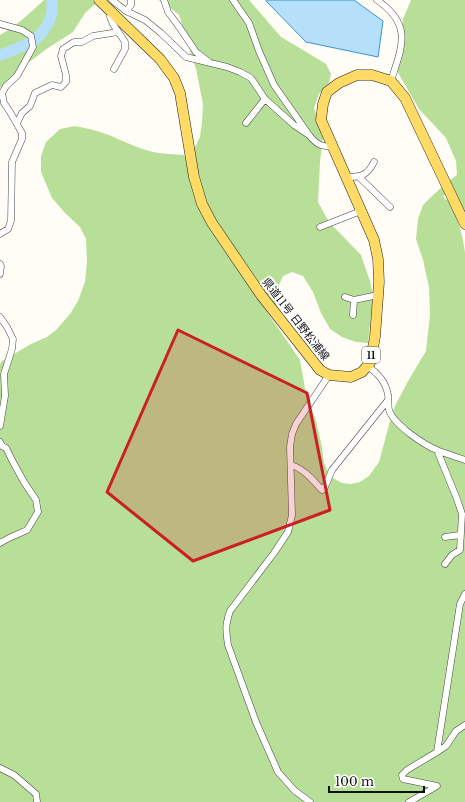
<svg xmlns="http://www.w3.org/2000/svg" width="465" height="802" font-family="'Libre Baskerville','Noto Sans JP',serif">
<style>
.forest{fill:#b8df98}
.water{fill:#b6e0fa;stroke:#3795d6}
.lines{fill:none;stroke-linecap:round;stroke-linejoin:round}
.river{stroke:#b6e0fa;stroke-width:11}
.street-casing{stroke:#444;stroke-width:7}
.primary-casing{stroke:#222;stroke-width:11}
.street{stroke:#fff;stroke-width:6}
.primary{stroke:#ffdb65;stroke-width:10}
.marked{fill:#cc1e25;fill-opacity:0.2;stroke:#cc1e25;stroke-width:3;stroke-linejoin:round}
.labels{text-anchor:middle;dominant-baseline:central;stroke-width:4;stroke-linejoin:round;paint-order:stroke}
.shield{fill:#fff;stroke:#585858;stroke-width:1}
.shield-label{font-size:10px;font-weight:bold;fill:#111}
.street-label{font-size:11px;fill:#111;stroke:#fff}
</style>
<rect width="100%" height="100%" fill="#fffdf5"/>
<path class="forest" d="M44,0h48l4,3 -11,10 -12,19 -25,16 -20,15 -28,25v-53c16,-9 30,-22 44,-35z
M158,0h91l32,37 27,16 18,11 5,10 -2,9 -10,11 -5,14 9,29 -3,25 -2,40 11,20 32,33 9,26 3,15 -5,47 -12,-1 -14,-5 -12,-8 -9,-16 -8,-21 -10,-16 -11,-4 -9,4 -4,9 -3,23 -60,-84 -13,-28 -10,-45 7,-14 2,-14 1,-19 -7,-35 -17,-54 -16,-13z
M411,0h54v215l-16,-34 8,-6 -1,-14 -10,-23 -27,-29 -22,-38 6,-52z
M75,126c12,2 23,5 34,9 14,6 28,13 44,17 10,2 21,2 31,3l5,10 10,42 11,22 90,131 6,34 10,27 6,26 2,16 7,14 11,6 9,1 9,-2 9,-6 10,-14 11,-41 5,-15 12,-23 19,-32 4,-36 -1,-28 -6,-27 -7,-21 2,-20 5,-14 8,-8 11,-10 4,7 -3,2 3,4 3,-1c8,18 14,35 16,54v549h-465v-438l2,-3 29,-17 16,-7 9,-7 14,-16 8,-13 7,-19 2,-21 -1,-22 -6,-12 -15,-14 -13,-15 -11,-26v-16l5,-14 14,-13z"/>
<path class="water" d="M266,0h88l29,21 -5,36 -72,-15 -39,-40z"/>
<g class="lines">
<path class="river" d="M0,55l16,-6 19,-9 6,-6 7,-10 4,-11v-13"/>
<g class="street-casing">
<path id="street" d="M112,0l14,11 5,-6v-5
M164,0l4,12 9,12 19,28 13,10
M233,0l16,23 10,28 15,34 35,50c8,10 11,11 24,12
M377,0c36,25 25,46 14,81
M111,11l-1,6 3,7 12,18v7l-11,20
M126,11l19,9 16,13 25,24 41,10 13,5 11,6 14,21 29,26 15,10
M0,24l22,6 9,6 2,11 -16,29 -11,10 -4,7 2,10 6,9 12,21v6l-10,23 -1,59 -3,8 -8,5
M17,123l5,-10 8,-7 5,-13 17,-8 9,2 5,-5v-7l-5,-19 2,-7 11,-7h8l11,-6 25,-4
M246,123l19,-24
M346,177c15,0 21,-1 28,-15
M359,177l31,30
M320,227l41,-16
M0,264l1,2 -1,8
M345,297l9,3
M353,315l1,-15 24,-5
M0,317l7,10 6,12 -1,10 -8,25 1,22 -5,30
M367,366c11,7 19,16 21,29 1,5 0,11 1,15 5,15 35,35 50,41 8,3 17,6 26,9
M0,442l2,4 4,2 7,14 11,20 12,18 2,12 -11,18 -18,8 -9,5
M437,450l20,49 5,15 -2,36 -8,5 -7,9
M291,465c13,4 21,14 31,25l2,-1 8,-19 56,-70
M445,537l15,-2
M437,752l9,-6 10,-15 9,-6
M0,768l14,7 22,19 1,8
M310,802l-15,-11 -17,-19 -22,-50 -28,-77c-2,-14 -3,-20 2,-34l44,-58 14,-21 4,-17 -2,-68 2,-13 4,-10 33,-49
M409,802l28,-16 -34,-7 -1,-4 5,-5 30,-18 23,-148 5,-10"/>
</g>
<g class="primary-casing">
<path id="primary" d="M99,0l61,59 14,19 6,15 14,84 8,27 10,19 49,72 59,75 9,5 22,2 11,-5 8,-9 5,-26 4,-55 -1,-23 -4,-19 -53,-120 2,-16 4,-12 12,-9 18,-8h15l19,6 14,17 60,126"/>
</g>
<use href="#street" class="street"/>
<use href="#primary" class="primary"/>
</g>
<path class="marked" d="M178,330l129,63 23,117 -137,51 -86,-69z"/>
<g class="labels">
<rect class="shield" x="362" y="347" width="18" height="16" rx="3"/>
<g class="shield-label">
<text x="371" y="355">11</text>
</g>
<g class="street-label">
<text transform="translate(296 319) rotate(52)">県道11号 日野松浦線</text>
</g>
</g>
<path d="M329 786v6h95v-6" fill="none" stroke="#111111" stroke-width="2"/>
<text x="335" y="786" font-size="12" fill="#111111" stroke="#ffffff" stroke-width="3" paint-order="stroke">100 m</text>
</svg>
